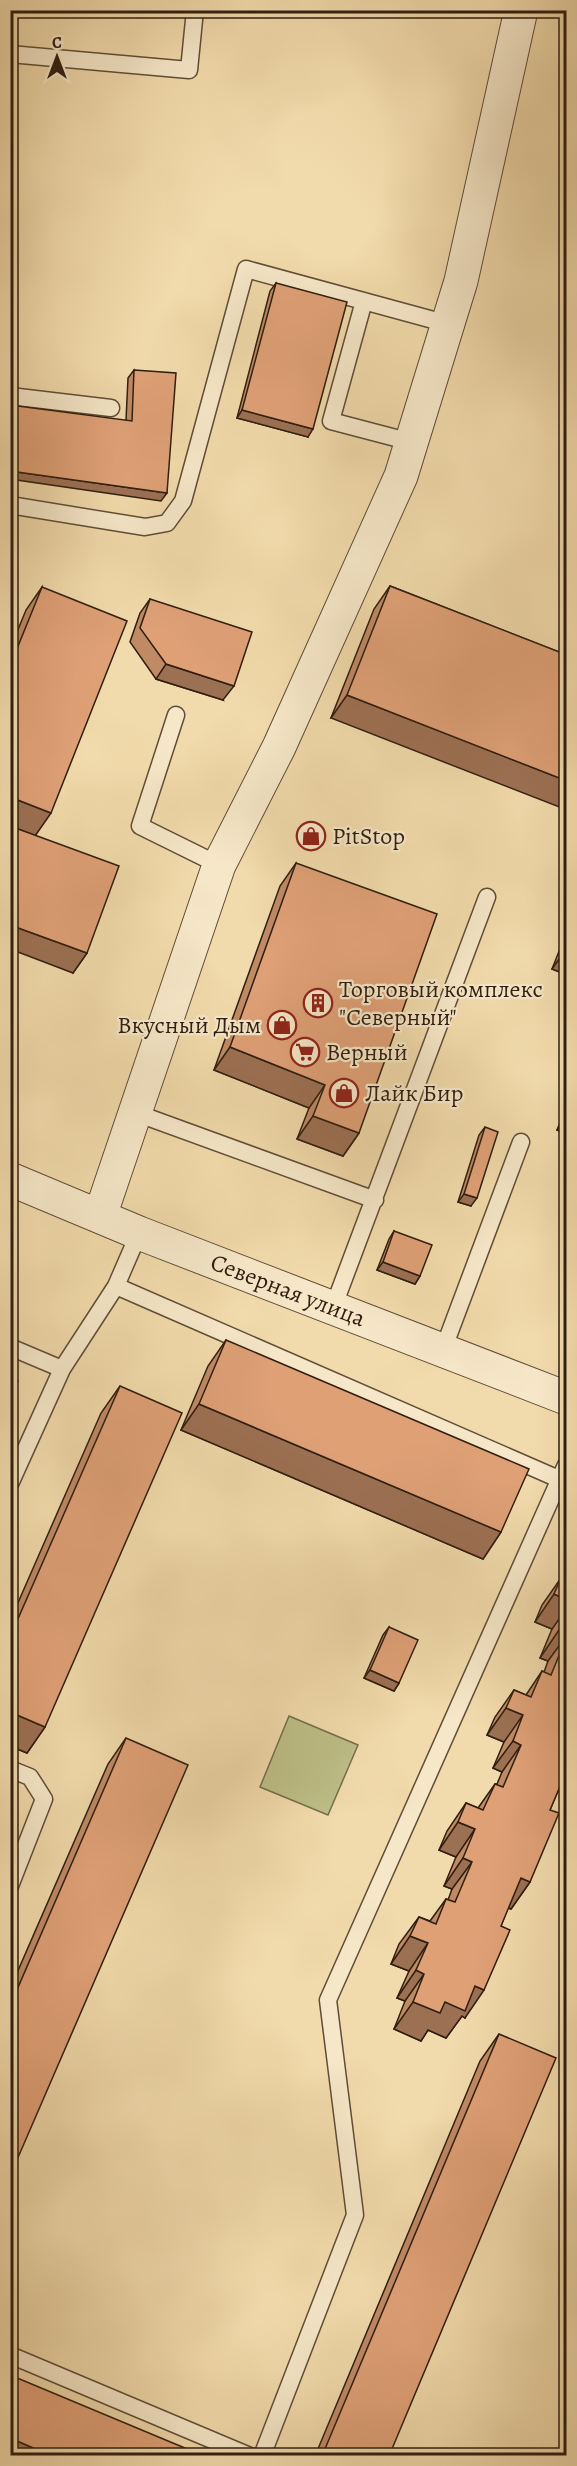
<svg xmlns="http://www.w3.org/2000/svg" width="577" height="2466" font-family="Alegreya,serif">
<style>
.green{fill:#bdbe87;stroke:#766e4c;stroke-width:1.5}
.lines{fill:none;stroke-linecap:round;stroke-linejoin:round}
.service-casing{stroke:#604d37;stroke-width:19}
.minor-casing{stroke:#604d37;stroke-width:35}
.tertiary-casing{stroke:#604d37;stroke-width:35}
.service{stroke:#f6e7c8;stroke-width:16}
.minor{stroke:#f6e7c8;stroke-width:33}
.tertiary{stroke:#f6e7c8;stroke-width:33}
.wall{fill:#c08a65;stroke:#2f1e10;stroke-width:1.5}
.shaded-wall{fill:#9c7053;stroke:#2f1e10;stroke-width:1.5}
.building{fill:#dfa076;stroke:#2f1e10;stroke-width:1.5}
.labels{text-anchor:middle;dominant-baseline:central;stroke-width:4.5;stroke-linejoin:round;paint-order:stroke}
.poi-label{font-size:24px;fill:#2f1e10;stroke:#f6e7c8;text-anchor:start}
.street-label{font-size:24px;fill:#2f1e10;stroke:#f6e7c8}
</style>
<rect width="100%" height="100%" fill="#f1daab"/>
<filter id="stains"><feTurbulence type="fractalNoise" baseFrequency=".00333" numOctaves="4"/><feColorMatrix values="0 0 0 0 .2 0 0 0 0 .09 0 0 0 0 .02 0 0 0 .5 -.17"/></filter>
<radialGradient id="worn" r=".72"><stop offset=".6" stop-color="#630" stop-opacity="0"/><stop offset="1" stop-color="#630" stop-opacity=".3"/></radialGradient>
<path class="green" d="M289,1716l69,29 -30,70 -68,-28z"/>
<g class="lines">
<g class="service-casing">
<path id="service" d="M10,54l179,16 6,-60
M364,301l-33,120 80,21
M10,396l101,12
M10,505l135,22 22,-4 16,-22 63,-232 202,55
M176,715l-36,111 79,39
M136,1113l239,87
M116,1286l445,194
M333,1308l154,-411
M10,1347l52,22
M443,1350l78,-208
M10,1484l52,-115 54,-83 23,-53
M10,1769l20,8 14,22 -34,87
M10,2355l240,101
M262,2456l93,-241 -27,-215 238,-535"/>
</g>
<g class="minor-casing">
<path id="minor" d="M100,1216l119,-351 60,-118 122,-271 60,-195 60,-271"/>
</g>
<g class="tertiary-casing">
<path id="tertiary" d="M10,1179l129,54 427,165"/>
</g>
<use href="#service" class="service"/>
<use href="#minor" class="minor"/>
<use href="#tertiary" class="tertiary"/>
</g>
<path class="wall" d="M276,283l32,154 -71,-19 33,-127z
M134,370l27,131 -35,-81 2,-42z
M390,586l177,69 -236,63 43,-109z
M42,587l-7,248 52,118 -14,20 -63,-147v-177l16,-39z
M150,599l73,101 -67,-21 -26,-37 10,-29z
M296,863l63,270 -16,23 -46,-17 12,-31 -95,-38 66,-184z
M567,931v44l-15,-6z
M567,1105v29l-10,-4z
M485,1127l-14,79 -13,-4 21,-67z
M394,1231l26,45 -5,8 -38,-14 12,-31z
M226,1340l275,192 -18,27 -302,-129 27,-64z
M120,1386l-75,341 -18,26 -17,-7v-125l91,-208z
M561,1578l6,2v203l-7,9 -2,-1 -8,19 -20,72 -19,27 -3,-1 -43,110 -3,-2 -16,22 -18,-8 -7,11 -27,-12 11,-28 -8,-3 12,-27 -18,-7 8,-20 20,-27 11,4 16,-22 2,1 4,-11 -8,-3 12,-29 -17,-7 8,-19 19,-28 12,5 17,-24h2l5,-12 -9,-4 11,-26 -17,-7 8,-18 19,-27 12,5 16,-24 2,1 4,-11 -8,-3 12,-29 -17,-7 7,-17z
M389,1627l10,56 -5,8 -30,-13 19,-43z
M126,1738l-116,438v-187l98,-225z
M499,2034l-110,422h-74l165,-395z"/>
<path class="shaded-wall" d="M242,410l71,19 -5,8 -71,-19z
M10,471l157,22 -6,8 -151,-22z
M166,664l68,22 -11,14 -67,-21z
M347,695l220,86v29l-236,-92z
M10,797l41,16 -16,23 -25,-10z
M10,925l77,28 -14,20 -63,-24z
M566,949l1,1v25l-15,-6z
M230,1047l95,38 -16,23 -95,-38z
M313,1116l46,17 -16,23 -46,-17z
M567,1117v17l-10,-4z
M464,1194l13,4 -6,8 -13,-4z
M383,1262l37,14 -5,8 -38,-14z
M199,1404l302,128 -18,27 -302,-129z
M554,1594l13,6v8l-15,21 -17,-7z
M559,1630l8,3v2l-19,26 -8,-3z
M370,1670l29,13 -5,8 -30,-13z
M506,1708l17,7 -19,27 -17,-7z
M10,1712l35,15 -18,26 -17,-7z
M513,1741l8,4 -19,27 -9,-4z
M567,1766v17l-7,9 -9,-4z
M458,1822l17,7 -19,28 -17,-7z
M463,1858l9,4 -20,27 -8,-3z
M521,1878l9,4 -19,27 -9,-4z
M410,1936l18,7 -19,28 -18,-7z
M416,1970l8,4 -19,27 -8,-3z
M475,1986l9,4 -19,28 -3,-2 -16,22 -18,-8 -7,11 -27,-12 19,-27h32z
M10,2438l42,18h-42z"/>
<path class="building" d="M276,283l71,19 -34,127 -71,-19z
M134,370l42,3 -9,120 -157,-22v-66l122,16z
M390,586l177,69v126l-220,-86z
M42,587l85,34 -76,192 -41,-16v-131z
M150,599l102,33 -18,54 -68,-22 -26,-36z
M10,826l109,40 -32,87 -77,-28z
M296,863l141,51 -78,219 -46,-17 12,-31 -95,-38z
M485,1127l13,5 -21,66 -13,-4z
M394,1231l38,14 -12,31 -37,-14z
M226,1340l303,129 -28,63 -302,-128z
M10,1378l8,3 -8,18z
M120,1386l62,27 -137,314 -35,-15v-75z
M561,1578l6,2v20l-13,-6z
M567,1613v20l-8,-3z
M389,1627l29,13 -19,43 -29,-13z
M567,1636v134l-17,40 9,3 -29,69 -9,-4 -20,48 9,4 -26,60 -9,-4 -10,25 -20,-9 -5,11 -27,-11 11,-28 -8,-4 12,-27 -18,-7 9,-19 17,7 10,-25 9,3 17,-40 -9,-4 12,-29 -17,-7 8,-19 17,7 12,-26 8,3 18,-42 -8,-4 10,-26 -17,-7 8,-18 17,7 11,-26 9,4z
M126,1738l62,27 -178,411v-170z
M499,2034l57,24 -167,398h-67z
M10,2375l194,81h-152l-42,-18z"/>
<defs>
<g id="shop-ring" transform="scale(1.5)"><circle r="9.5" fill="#f6e7c8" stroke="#8f2418" stroke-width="1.5"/><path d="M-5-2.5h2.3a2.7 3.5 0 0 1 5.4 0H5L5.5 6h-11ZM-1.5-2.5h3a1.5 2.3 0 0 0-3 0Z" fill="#8f2418"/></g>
<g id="building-ring" transform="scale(1.5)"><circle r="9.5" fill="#f6e7c8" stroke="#8f2418" stroke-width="1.5"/><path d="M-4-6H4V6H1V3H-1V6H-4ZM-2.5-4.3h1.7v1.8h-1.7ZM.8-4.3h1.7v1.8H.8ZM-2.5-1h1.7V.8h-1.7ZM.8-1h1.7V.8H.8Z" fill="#8f2418"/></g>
<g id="supermarket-ring" transform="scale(1.5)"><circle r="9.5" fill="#f6e7c8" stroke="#8f2418" stroke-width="1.5"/><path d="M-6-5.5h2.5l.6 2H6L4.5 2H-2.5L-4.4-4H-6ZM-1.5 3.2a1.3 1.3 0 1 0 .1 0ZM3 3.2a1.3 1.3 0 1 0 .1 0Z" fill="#8f2418"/></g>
</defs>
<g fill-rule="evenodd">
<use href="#shop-ring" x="311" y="836"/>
<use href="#building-ring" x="318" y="1003"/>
<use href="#shop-ring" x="282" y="1025"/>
<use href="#supermarket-ring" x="305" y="1052"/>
<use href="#shop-ring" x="344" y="1093"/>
</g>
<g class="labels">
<g class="poi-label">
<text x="332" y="836">PitStop</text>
<text x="339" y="989">Торговый комплекс<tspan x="339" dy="28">"Северный"</tspan></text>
<text x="261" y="1025" text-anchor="end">Вкусный Дым</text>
<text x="326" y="1052">Верный</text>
<text x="365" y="1093">Лайк Бир</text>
</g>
<g class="street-label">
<text transform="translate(288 1290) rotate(21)">Северная улица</text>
</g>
</g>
<rect width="577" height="2466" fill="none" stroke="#f1daab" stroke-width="36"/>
<rect x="12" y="12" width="553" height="2442" fill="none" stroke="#2f1e10" stroke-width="3"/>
<rect x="18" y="18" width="541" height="2430" fill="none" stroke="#2f1e10" stroke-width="1.5"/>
<g transform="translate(57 57)" stroke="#f6e7c8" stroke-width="4.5" paint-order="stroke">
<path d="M0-4.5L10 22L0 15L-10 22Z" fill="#2f1e10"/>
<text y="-9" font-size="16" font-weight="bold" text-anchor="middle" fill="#2f1e10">С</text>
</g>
<rect width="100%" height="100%" filter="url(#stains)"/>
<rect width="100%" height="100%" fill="url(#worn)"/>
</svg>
